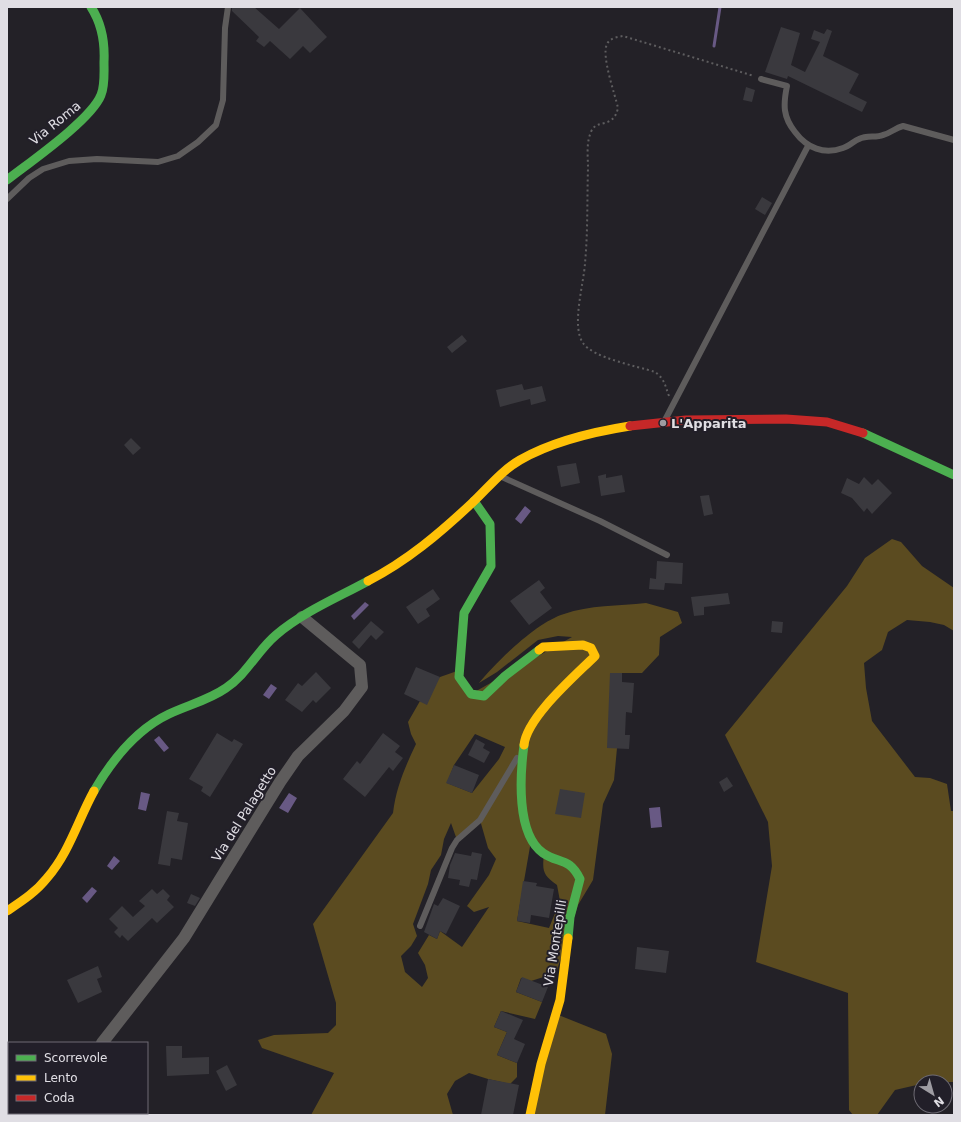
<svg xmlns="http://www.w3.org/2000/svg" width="961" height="1122" font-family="'DejaVu Sans',sans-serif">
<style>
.forest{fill:#5b4b20;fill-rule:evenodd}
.water{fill:#685984}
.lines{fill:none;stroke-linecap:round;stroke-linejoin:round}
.stream{stroke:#685984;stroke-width:3}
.building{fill:#3a393e}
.path{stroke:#5e5d5f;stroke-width:2;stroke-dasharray:2 3;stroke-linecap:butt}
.lane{stroke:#5e5c5c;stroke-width:6}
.street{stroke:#5e5c5c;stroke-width:12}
.fast{stroke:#4caf50;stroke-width:9}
.slow{stroke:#ffc107;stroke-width:9}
.jam{stroke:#c62828;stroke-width:9}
.poi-dot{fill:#9e9ca2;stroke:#221f29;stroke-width:1.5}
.labels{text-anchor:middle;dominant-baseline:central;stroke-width:4;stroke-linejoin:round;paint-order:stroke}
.street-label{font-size:13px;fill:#e0dee4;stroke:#221f29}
.poi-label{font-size:13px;font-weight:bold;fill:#e0dee4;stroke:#221f29;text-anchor:start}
</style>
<rect width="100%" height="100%" fill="#232127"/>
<path class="forest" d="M892,539l9,3 21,24 32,22v43l-10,-6 -14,-3 -23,-2 -19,12 -6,18 -18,13 2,25 6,33 43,56 15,1 17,6 4,27h3v271h-33v2l-26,6 -18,25h-24l-4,-5 -1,-117 -92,-31 16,-96 -4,-44 -43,-87 122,-149 18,-28z
M646,603l32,9 4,11 -22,14 -1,18 -17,18h-32l7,75 -3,32 -11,24 -10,76 -15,25 -22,68 -25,8 -10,-3 -5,14 26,10 -7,17 -34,-8 -7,16 13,5 -10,23 20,8v14l-7,7 -22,-5 -19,-6 -14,8 -8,13 6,21h-142l23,-42 -72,-25 -4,-8 16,-5 54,-2 8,-8v-22l-23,-79 80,-111c3,-25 12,-46 23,-69l-5,-10 -3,-12 12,-21 20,-24 20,-7 11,24 101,-57 -14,-1 -20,4 -41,32 -18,11c18,-22 58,-61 85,-69 25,-9 55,-8 82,-11zM475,734l30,13 -6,12 -27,34 -25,-10 7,-18zM480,820l8,28 8,11 -7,16 -22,31 7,6 15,-5 -27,40 -22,-16 -3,8 -8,-4 -11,18 7,12 3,13 -6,9 -17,-15 -4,-16 10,-10 6,-10 -4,-12 15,-40 3,-14 10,-15 3,-16 7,-16 6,17zM531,841l13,13c-2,17 -1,21 13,31l3,16 -11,27 -32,-7z
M556,1014l50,20 6,20 -7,61h-75z"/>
<path class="water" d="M525,506l6,5 -10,13 -6,-5z
M365,602l4,3 -15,15 -3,-4z
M271,684l6,4 -8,11 -6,-4z
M159,736l10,12 -5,4 -10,-12z
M141,792l9,2 -4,17 -8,-2z
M289,793l8,5 -9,15 -9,-5z
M660,807l2,20 -11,1 -2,-20z
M114,856l6,5 -8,9 -5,-4z
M92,887l5,4 -10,12 -5,-5z"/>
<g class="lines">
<path class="stream" d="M714,46l6,-39"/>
</g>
<path class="building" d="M232,7h22l25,22 21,-21 27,29 -17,16 -7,-7 -13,13 -20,-18 -6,6 -8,-6 3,-4 -27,-26z
M781,27l19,6 -9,32 14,7 15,-30 -9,-3 3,-9 10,4 3,-5 5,2 -9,25 36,18 -10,19 18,9 -5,10 -74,-36 -1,3 -22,-7z
M746,87l9,3 -3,12 -9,-2z
M762,197l10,6 -7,12 -10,-6z
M462,335l5,6 -15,12 -5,-6z
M522,384l2,6 18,-4 4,15 -15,4 -1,-6 -30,8 -4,-17z
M131,438l10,10 -8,7 -9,-10z
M576,463l4,20 -19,4 -4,-21z
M606,474v4l16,-3 3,17 -24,4 -3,-20z
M864,477l8,8 6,-6 14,14 -20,21 -5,-6 -3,4 -12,-14 -11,-5 6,-15 12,6z
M709,495l4,19 -9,2 -4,-20z
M657,561l26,2 -1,21 -17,-1 -1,7 -15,-1 1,-11 6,1z
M539,580l6,8 -5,4 12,16 -23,17 -19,-24z
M433,589l7,10 -14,10 4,7 -12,8 -12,-17z
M728,593l2,11 -26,3v8l-10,1 -3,-19z
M371,621l13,11 -8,8 -5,-5 -12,14 -7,-7z
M772,621l11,1 -1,11 -11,-1z
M416,667l24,10 -13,28 -23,-11z
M316,672l15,16 -15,15 -3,-3 -11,12 -17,-12 13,-17 4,3z
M610,673h12v9l12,1 -2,30 -6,-1 -1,23h5l-1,14 -22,-1z
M217,733l15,9 2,-3 9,5 -33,53 -9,-6 2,-4 -14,-8z
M383,733l17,13 -5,6 8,6 -10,13 -4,-4 -24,30 -22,-18 14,-18 3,3z
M476,739l9,5 -2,4 7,4 -6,11 -16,-8z
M454,765l25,10 -7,18 -26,-10z
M727,777l6,9 -9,6 -5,-10z
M560,789l25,4 -4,25 -26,-4z
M167,811l12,2 -2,8 11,2 -6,37 -11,-2 -1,8 -12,-2z
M472,852l10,2 -5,26 -6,-1 -2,8 -10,-2 1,-5 -12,-2 2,-13 5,-12 16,3z
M523,881l14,2 -1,3 18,3 -5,29 -18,-3 -1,8 -13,-2z
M152,889l5,5 6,-5 7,7 -3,4 7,7 -17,16 -5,-5 -24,23 -6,-6 -2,3 -6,-6 4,-4 -9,-9 13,-13 11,11 12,-11 -6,-5z
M191,894l9,4 -5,8 -8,-3z
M443,898l17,8 -14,28 -6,-3 -3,8 -13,-7 10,-28 4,2z
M637,947l32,4 -3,22 -31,-4z
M98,966l4,11 -5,2 5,13 -24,11 -11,-23z
M522,977l26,10 -6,15 -26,-10z
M501,1011l22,9 -9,19 11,5 -8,19 -20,-8 10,-23 -13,-5z
M166,1046h16v12l27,-1v17l-42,2z
M227,1065l10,20 -11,6 -10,-20z
M488,1079l31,6 -6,30h-32z"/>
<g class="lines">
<path class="path" d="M669,396c-4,-10 -4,-17 -14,-24 -18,-6 -62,-14 -72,-29 -12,-17 1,-60 2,-80 3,-32 2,-63 3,-95 0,-11 -2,-25 3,-36 5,-14 22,-2 27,-24 -3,-14 -17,-52 -11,-64 3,-6 10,-7 16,-8l131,40"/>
<path class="lane" d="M761,79l26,7c-4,19 -4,31 8,46 12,16 29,23 48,16 6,-2 11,-7 16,-9 8,-4 17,-1 24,-4 8,-2 12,-7 20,-9l51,14
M7,199l22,-21 14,-9 26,-8 28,-2 61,3 20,-6 20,-14 18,-17 7,-25 2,-72 3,-21
M665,420l143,-274
M502,477l98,44 67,34
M420,926l32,-78 5,-8 23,-20 37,-62
M81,1113l1,2"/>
<path class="street" d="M102,1043l82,-105 96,-156 18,-26 46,-45 18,-24 -2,-22 -58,-48
M7,1086h2"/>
<path class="fast" d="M7,180c23,-18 84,-60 94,-85 4,-9 3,-23 3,-33 1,-20 -2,-38 -13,-55
M863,433l91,42
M474,501l16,23 1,42 -27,47 -5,64 12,17 13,2 21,-20 34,-26
M524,745c-4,30 -8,89 19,108 16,11 26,4 37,26l-10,38 -2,21
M94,791c18,-31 41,-61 75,-77 19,-9 40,-14 57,-26 21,-14 31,-37 50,-53 27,-23 61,-37 92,-54"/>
<path class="slow" d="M368,581c39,-20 72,-48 104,-78 16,-15 29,-32 48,-43 33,-19 72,-28 110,-34
M524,745c3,-28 51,-69 71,-89l-4,-8 -8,-3 -40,2 -4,3
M7,911c15,-10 29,-19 40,-33 22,-25 31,-58 47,-87
M530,1115l11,-51 19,-64 8,-62"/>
<path class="jam" d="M630,426l56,-6 100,-1 41,3 36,11"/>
</g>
<circle class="poi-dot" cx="663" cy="423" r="4"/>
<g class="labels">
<g class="street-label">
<text transform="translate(55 123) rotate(-39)">Via Roma</text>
<text transform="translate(244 814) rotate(-58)">Via del Palagetto</text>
<text transform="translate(555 943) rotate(-81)">Via Montepilli</text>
</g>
<g class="poi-label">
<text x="671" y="423">L'Apparita</text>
</g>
</g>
<rect width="961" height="1122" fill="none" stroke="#e0dee4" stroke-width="16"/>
<rect x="8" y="1042" width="140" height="72" fill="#221f29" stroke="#6e6b74"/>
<rect x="16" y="1055" width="20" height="6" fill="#4caf50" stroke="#6e6b74"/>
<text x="44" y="1062" font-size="12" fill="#e0dee4">Scorrevole</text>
<rect x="16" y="1075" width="20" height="6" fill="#ffc107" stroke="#6e6b74"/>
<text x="44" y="1082" font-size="12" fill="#e0dee4">Lento</text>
<rect x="16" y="1095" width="20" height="6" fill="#c62828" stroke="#6e6b74"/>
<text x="44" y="1102" font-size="12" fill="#e0dee4">Coda</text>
<g transform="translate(933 1094) rotate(143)"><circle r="19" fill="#221f29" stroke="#6e6b74"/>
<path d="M0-3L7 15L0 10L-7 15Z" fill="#9e9ca2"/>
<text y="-6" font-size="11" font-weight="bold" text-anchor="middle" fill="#e0dee4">N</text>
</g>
</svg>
